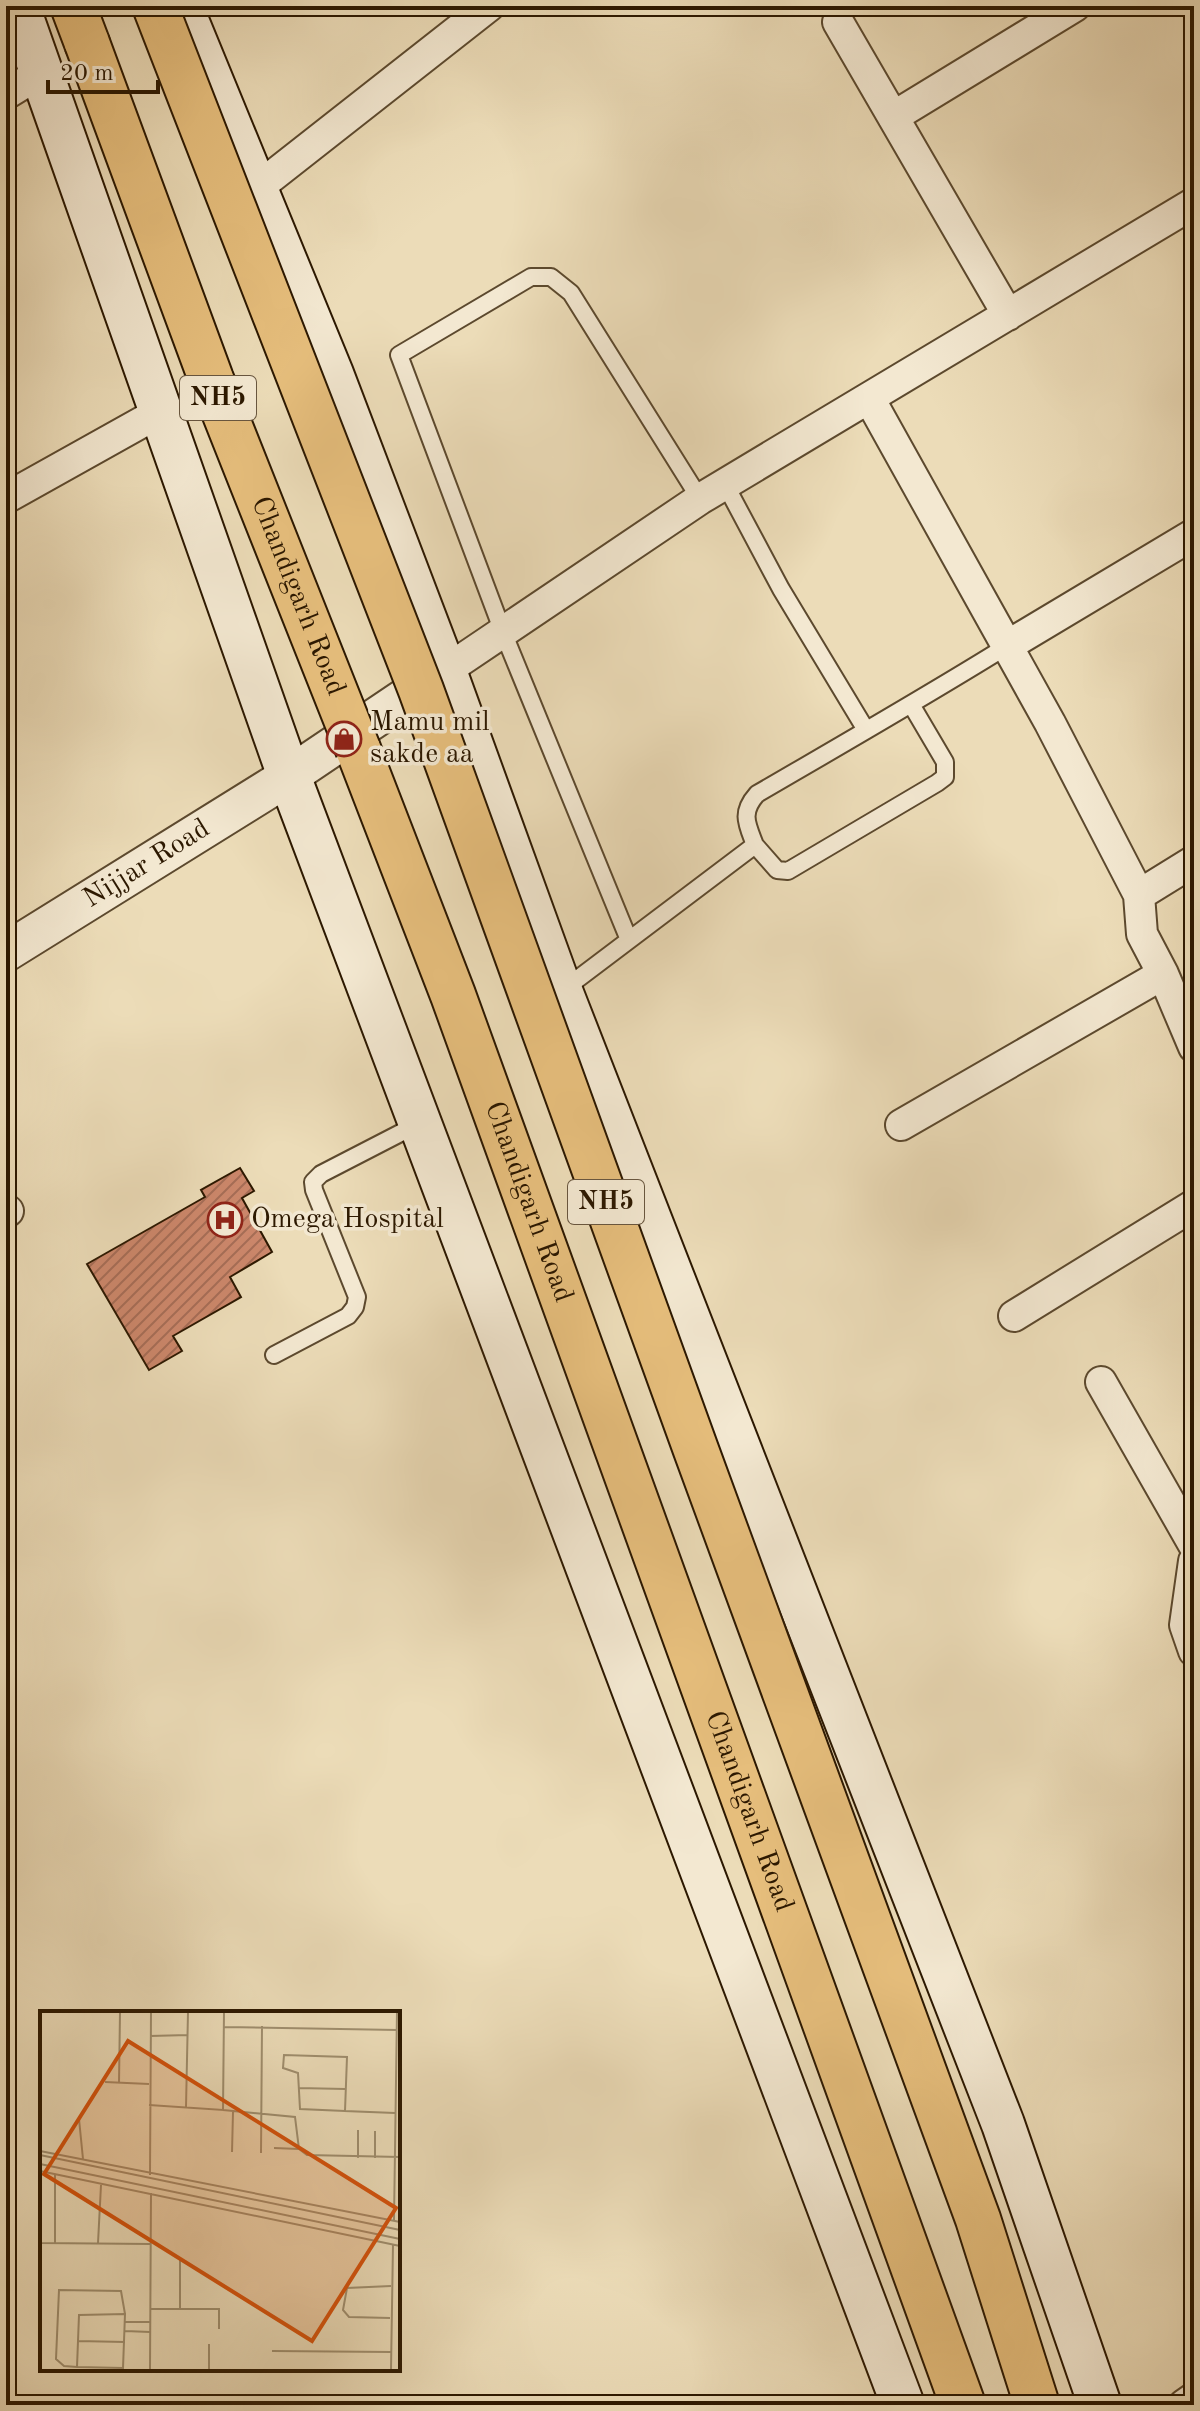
<svg xmlns="http://www.w3.org/2000/svg" width="1200" height="2411" font-family="'Old Standard TT',serif">
<style>
.building{fill:url(#building-hatch);stroke:#2c1800;stroke-width:2}
.lines{fill:none;stroke-linecap:round;stroke-linejoin:round}
.service-casing{stroke:#5c492e;stroke-width:20}
.minor-casing{stroke:#5c492e;stroke-width:34}
.tertiary-casing{stroke:#5c492e;stroke-width:42}
.secondary-casing{stroke:#2c1800;stroke-width:46}
.trunk-casing{stroke:#2c1800;stroke-width:48}
.service{stroke:#f3e8d1;stroke-width:16}
.minor{stroke:#f3e8d1;stroke-width:30}
.tertiary{stroke:#f3e8d1;stroke-width:38}
.secondary{stroke:#f3e8d1;stroke-width:42}
.trunk{stroke:#e6be7c;stroke-width:44}
.trunk-bridge-casing{stroke:#2c1800;stroke-width:48;stroke-linecap:butt}
.trunk-bridge{stroke:#e6be7c;stroke-width:44}
.labels{text-anchor:middle;dominant-baseline:central;stroke-width:7;stroke-linejoin:round;paint-order:stroke}
.shield{fill:#f3e8d1;stroke:#68563f;stroke-width:2}
.shield-label{font-size:26px;font-weight:bold;fill:#2c1800}
.street-label{font-size:28px;fill:#2c1800;stroke:#f3e8d1}
.poi-label{font-size:28px;fill:#2c1800;stroke:#f3e8d1;text-anchor:start}
.inset-road{fill:none;stroke:#9f8e6e;stroke-width:2}
.view{fill:#d5520b;fill-opacity:0.15;stroke:#d5520b;stroke-width:4}
.inset-edge{fill:none;stroke:#2c1800;stroke-width:4}
</style>
<defs>
<pattern id="building-hatch" width="6" height="6" patternUnits="userSpaceOnUse" patternTransform="scale(2)"><rect width="6" height="6" fill="#cc876b"/><path d="M-1 1l2-2M0 6l6-6M5 7l2-2" fill="none" stroke="#a66d56"/></pattern>
</defs>
<rect width="100%" height="100%" fill="#ecdcb8"/>
<filter id="stains"><feTurbulence type="fractalNoise" baseFrequency=".0025" numOctaves="4"/><feColorMatrix values="0 0 0 0 .2 0 0 0 0 .09 0 0 0 0 .02 0 0 0 .5 -.17"/></filter>
<radialGradient id="worn" r=".72"><stop offset=".6" stop-color="#630" stop-opacity="0"/><stop offset="1" stop-color="#630" stop-opacity=".3"/></radialGradient>
<path class="building" d="M240,1168l14,23 -12,7 30,54 -42,25 11,20 -68,39 9,15 -33,19 -62,-106 118,-67 -4,-7z"/>
<g class="lines">
<g class="service-casing">
<path id="service" d="M725,484l56,105 85,141
M755,845l22,25 11,1 149,-88 8,-6v-15l-33,-56
M629,940l-126,-308 -104,-277 132,-78h20l20,16 129,206
M563,990l192,-145c-8,-21 -15,-32 2,-51 84,-49 168,-97 250,-148
M274,1355l74,-39 7,-9 2,-10 -43,-107 -1,-8 8,-8 97,-50"/>
</g>
<g class="minor-casing">
<path id="minor" d="M838,22l170,293
M6,94l36,-22
M893,117l182,-111
M256,189l233,-183
M869,398l181,325 89,172 55,-34
M6,498l154,-86
M1007,646l187,-112
M445,671l255,-172 494,-296
M1139,895l3,39 21,40 31,73
M901,1125l262,-151
M6,1212l2,-1
M1014,1316l180,-111
M1101,1382l93,163
M1194,1561l-9,64 9,26
M1184,2405l10,-7"/>
</g>
<g class="tertiary-casing">
<g id="tertiary">
<path id="s1" d="M6,952l283,-176 156,-105"/>
</g>
</g>
<g class="secondary-casing">
<path id="secondary" d="M18,6l271,770 614,1629
M181,6l151,368 113,297 116,320 442,1133 97,281"/>
</g>
<g class="trunk-casing">
<g id="trunk">
<path d="M73,6l14,37"/>
<path id="s2" d="M358,749l95,246 510,1410"/>
</g>
</g>
<use href="#service" class="service"/>
<use href="#minor" class="minor"/>
<use href="#tertiary" class="tertiary"/>
<use href="#secondary" class="secondary"/>
<use href="#trunk" class="trunk"/>
<g class="trunk-bridge-casing">
<g id="trunk-bridge">
<path d="M155,6l266,684 275,760 282,769 59,186"/>
<path id="s3" d="M87,43l124,336 147,370"/>
</g>
</g>
<use href="#trunk-bridge" class="trunk-bridge"/>
</g>
<defs>
<g id="shop-ring" transform="scale(1.8)"><circle r="9.5" fill="#f3e8d1" stroke="#8f2418" stroke-width="1.5"/><path d="M-5-2.5h2.3a2.7 3.5 0 0 1 5.4 0H5L5.5 6h-11ZM-1.5-2.5h3a1.5 2.3 0 0 0-3 0Z" fill="#8f2418"/></g>
<g id="hospital-ring" transform="scale(1.8)"><circle r="9.5" fill="#f3e8d1" stroke="#8f2418" stroke-width="1.5"/><path d="M-5-5h3v3.5h4V-5h3V5h-3V1.5h-4V5h-3Z" fill="#8f2418"/></g>
</defs>
<g fill-rule="evenodd">
<use href="#shop-ring" x="344" y="739"/>
<use href="#hospital-ring" x="225" y="1220"/>
</g>
<g class="labels">
<g class="shield">
<rect x="180" y="376" width="76" height="44" rx="6"/>
<rect x="568" y="1180" width="76" height="44" rx="6"/>
</g>
<g class="shield-label">
<text x="218" y="398">NH5</text>
<text x="606" y="1202">NH5</text>
</g>
<g class="street-label">
<text stroke="none"><textPath href="#s3" startOffset="592">Chandigarh Road</textPath></text>
<text stroke="none"><textPath href="#s1" startOffset="166">Nijjar Road</textPath></text>
<text stroke="none"><textPath href="#s2" startOffset="484">Chandigarh Road</textPath></text>
<text stroke="none"><textPath href="#s2" startOffset="1132">Chandigarh Road</textPath></text>
</g>
<g class="poi-label">
<text x="370" y="723">Mamu mil<tspan x="370" dy="32">sakde aa</tspan></text>
<text x="251" y="1220">Omega Hospital</text>
</g>
</g>
<g transform="translate(40 2011)">
<rect width="360" height="360" fill="#ecdcb8"/>
<path class="inset-road" d="M184,16l173,3M110,25l38,-1M65,71l44,2M79,72l1,-71M258,77l47,1M109,94l74,5 1,-98M146,96l2,-95M183,99l72,7 4,32 8,6 93,2M305,100l-45,-2 -2,-36 -15,-5 1,-13 63,2 -2,54 50,2M39,108l4,40M234,137l25,1M0,140l360,71M192,141l1,-40M221,142l1,-127M0,144l360,75M318,147v-28M335,147v-27M0,153l360,75M0,160l360,75M110,164l1,-163M0,192v40M354,209l3,-208M0,232l111,1M15,232v-69M58,232l3,-58M140,246v52M110,298h69v20M350,307l-41,-1 -6,-7 4,-22 44,-2M85,311h25M85,320l25,1M38,330l47,1M169,333v26M232,340l119,1M37,356l2,-52 46,-1 -2,54 -46,-1 -13,-1 -8,-7 3,-69 62,1 4,23M110,359l1,-177M351,359l2,-126"/>
<path class="view" d="M88,30l268,167 -84,133 -268,-167z"/>
<rect width="360" height="360" class="inset-edge"/>
</g>
<rect width="1200" height="2411" fill="none" stroke="#ecdcb8" stroke-width="32"/>
<rect x="8" y="8" width="1184" height="2395" fill="none" stroke="#2c1800" stroke-width="4"/>
<rect x="16" y="16" width="1168" height="2379" fill="none" stroke="#2c1800" stroke-width="2"/>
<path d="M48 80v12h110v-12" fill="none" stroke="#2c1800" stroke-width="4"/>
<text x="60" y="80" font-size="24" fill="#2c1800" stroke="#f3e8d1" stroke-width="6" paint-order="stroke">20 m</text>
<rect width="100%" height="100%" filter="url(#stains)"/>
<rect width="100%" height="100%" fill="url(#worn)"/>
</svg>
